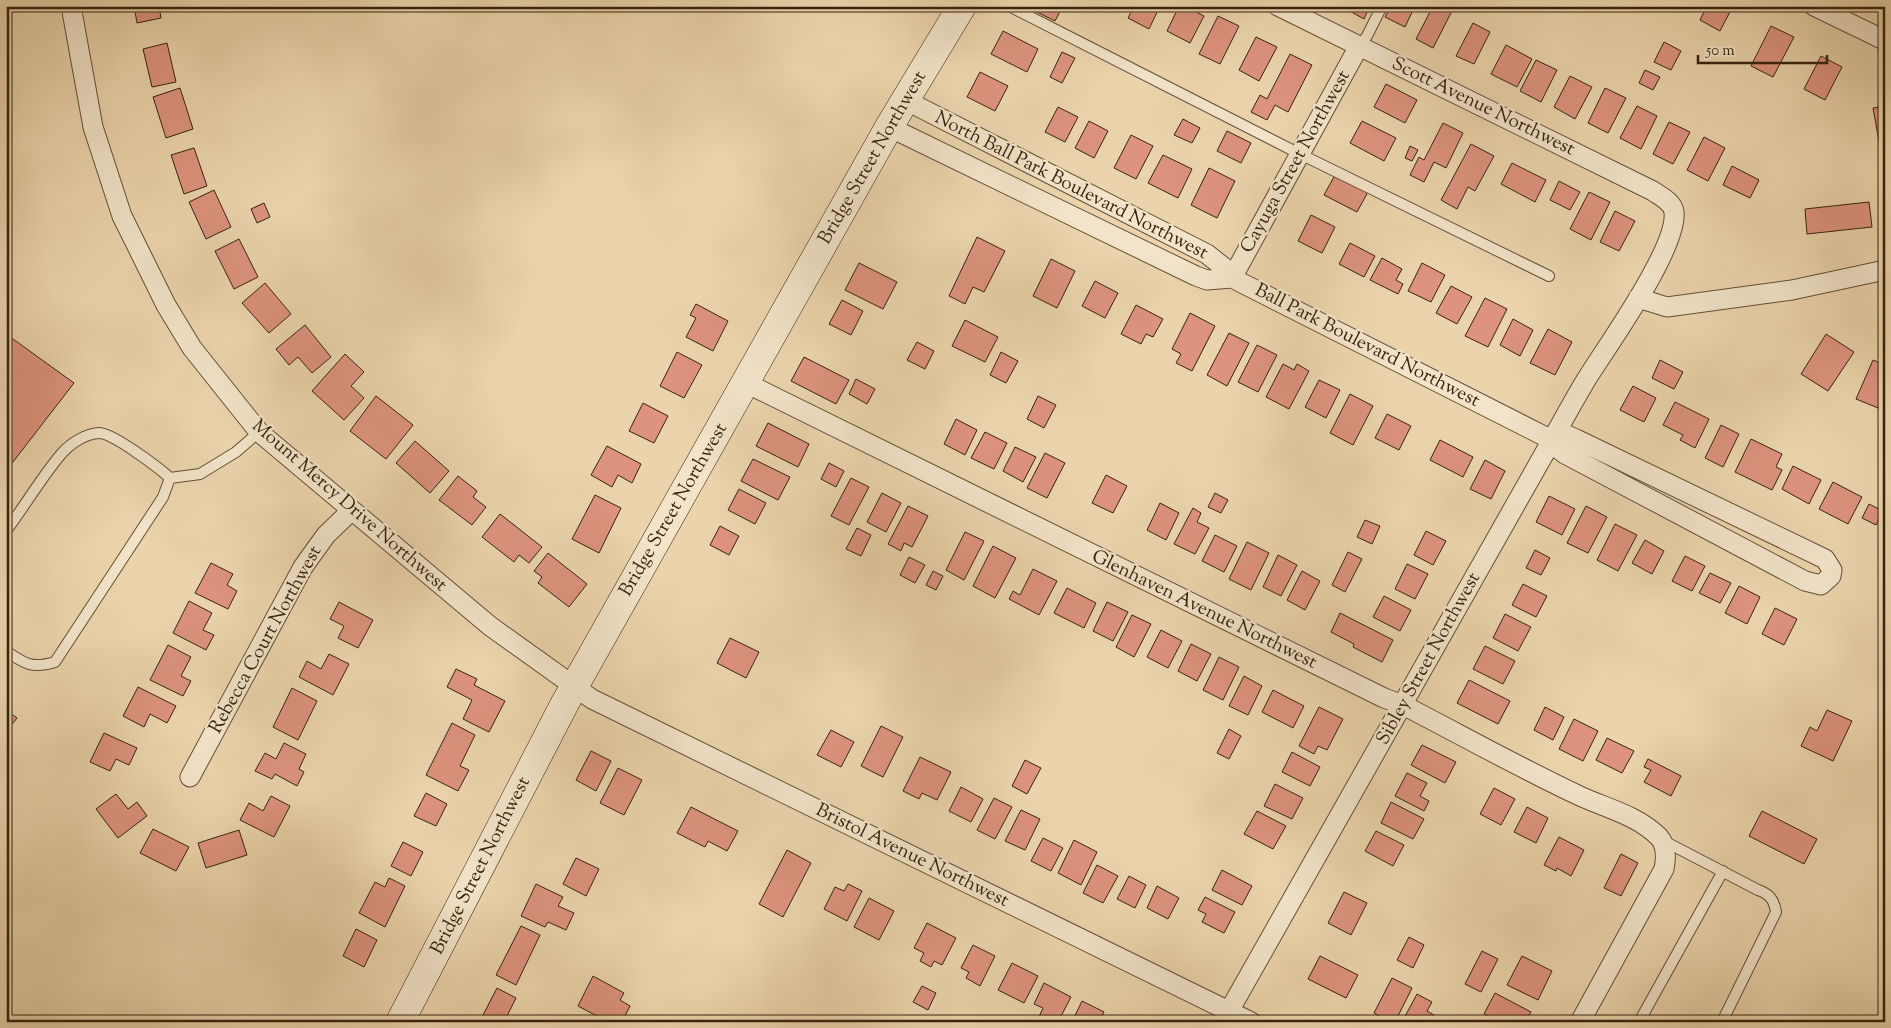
<svg xmlns="http://www.w3.org/2000/svg" width="1891" height="1028" font-family="'Sorts Mill Goudy',serif">
<style>
.building{fill:#dd937e;stroke:#36230e}
.lines{fill:none;stroke-linecap:round;stroke-linejoin:round}
.service-casing{stroke:#634f36;stroke-width:12}
.minor-casing{stroke:#634f36;stroke-width:21}
.secondary-casing{stroke:#36230e;stroke-width:29}
.service{stroke:#f2e3c9;stroke-width:10}
.minor{stroke:#f2e3c9;stroke-width:19}
.secondary{stroke:#f2e3c9;stroke-width:28}
.labels{text-anchor:middle;dominant-baseline:central;stroke-width:4.5;stroke-linejoin:round;paint-order:stroke}
.street-label{font-size:19px;fill:#36230e;stroke:#f2e3c9}
</style>
<rect width="100%" height="100%" fill="#ebd4ac"/>
<filter id="stains"><feTurbulence type="fractalNoise" baseFrequency=".004" numOctaves="4"/><feColorMatrix values="0 0 0 0 .2 0 0 0 0 .09 0 0 0 0 .02 0 0 0 .5 -.17"/></filter>
<radialGradient id="worn" r=".72"><stop offset=".6" stop-color="#630" stop-opacity="0"/><stop offset="1" stop-color="#630" stop-opacity=".3"/></radialGradient>
<path class="building" d="M134,6h25l2,12 -24,5z
M1025,6h38l-8,15z
M1134,6h26l-11,23 -21,-11z
M1179,6h6l19,10 -14,27 -23,-12z
M1347,6h23l-6,13 -18,-10z
M1391,6h24l-10,21 -20,-10z
M1433,6h11l8,5 -19,37 -17,-9z
M1707,6h26l-13,25 -20,-11z
M1218,16l21,10 -19,38 -21,-10z
M1473,23l17,9 -16,32 -18,-8z
M1771,26l23,11 -21,40 -22,-11z
M1003,31l35,18 -11,23 -36,-18z
M1256,37l21,10 -18,34 -20,-11z
M1664,42l17,9 -10,19 -17,-8z
M167,43l9,39 -24,5 -9,-38z
M1506,45l26,14 -15,28 -26,-13z
M1062,52l13,6 -13,25 -12,-6z
M1290,54l22,11 -24,47 -13,-7 -8,15 -16,-8 9,-17 7,4z
M1821,56l21,11 -17,33 -21,-11z
M1536,60l21,10 -16,32 -21,-11z
M1645,70l15,7 -7,13 -14,-7z
M980,72l28,14 -13,25 -28,-14z
M1570,76l22,11 -17,32 -21,-12z
M1386,84l31,16 -12,23 -31,-16z
M180,88l13,41 -27,9 -13,-41z
M1605,88l21,10 -18,35 -20,-10z
M1637,106l20,10 -16,33 -21,-11z
M1885,106v63h-1l-11,-61z
M1058,107l20,10 -13,25 -20,-10z
M1183,119l17,9 -8,15 -18,-8z
M1089,121l19,10 -14,27 -19,-10z
M1362,121l34,17 -12,23 -34,-18z
M1669,122l21,10 -17,32 -20,-10z
M1443,123l20,10 -17,35 -12,-6 -10,20 -14,-7 9,-18 5,3z
M1227,131l24,12 -10,20 -24,-12z
M1131,135l22,11 -17,33 -22,-11z
M1704,137l21,11 -17,33 -21,-11z
M1471,144l23,12 -19,35 -7,-4 -11,22 -16,-9z
M1410,146l8,4 -6,11 -7,-3z
M194,148l13,38 -23,8 -13,-39z
M1163,155l29,14 -14,29 -30,-15z
M1512,163l34,17 -11,22 -34,-18z
M1732,166l27,14 -9,18 -27,-13z
M1209,168l26,13 -18,37 -26,-13z
M1335,175l33,17 -11,20 -33,-17z
M1559,181l21,11 -10,18 -20,-10z
M214,190l17,37 -25,12 -17,-37z
M1589,192l21,10 -19,38 -21,-11z
M1869,202l3,25 -65,7 -2,-25z
M264,203l6,14 -13,6 -6,-14z
M1615,211l20,10 -16,30 -19,-9z
M1311,215l24,12 -13,26 -24,-12z
M977,237l28,14 -21,41 -11,-5 -8,17 -16,-8z
M239,239l19,38 -24,12 -19,-38z
M1350,243l25,13 -11,21 -25,-13z
M1382,258l20,11 -6,11 7,4 -5,10 -28,-14z
M1051,259l24,12 -18,37 -24,-12z
M859,263l38,19 -14,27 -38,-19z
M1422,263l23,12 -14,27 -23,-11z
M1095,281l23,12 -13,25 -23,-12z
M265,283l26,31 -22,19 -27,-30z
M1451,286l21,11 -15,27 -21,-11z
M1485,298l22,11 -19,38 -23,-11z
M842,300l21,11 -12,24 -22,-11z
M696,304l32,17 -15,30 -27,-14 10,-19 -6,-3z
M1136,305l27,14 -10,18 -7,-3 -5,10 -20,-10z
M1190,313l25,13 -23,45 -16,-8 5,-9 -9,-5z
M1513,319l20,11 -13,26 -20,-11z
M965,320l33,17 -13,25 -33,-16z
M305,325l26,32 -19,16 -14,-16 -9,8 -13,-16z
M1548,329l24,13 -17,33 -25,-12z
M1229,333l20,10 -22,43 -20,-11z
M6,334l68,49 -68,88z
M1826,334l28,18 -26,39 -27,-17z
M917,342l17,9 -9,18 -18,-9z
M1257,345l20,10 -19,37 -20,-10z
M677,352l25,13 -18,33 -24,-12z
M1001,352l17,9 -12,22 -16,-8z
M345,354l19,18 -13,14 13,12 -20,22 -32,-29z
M804,357l45,23 -13,24 -45,-23z
M1660,360l23,12 -9,17 -22,-11z
M1873,360l12,5v42l-2,3 -27,-11z
M1283,364l11,6 3,-6 12,7 -20,38 -23,-12z
M856,379l19,10 -8,15 -18,-10z
M1319,380l21,10 -14,28 -21,-11z
M1633,386l23,12 -12,24 -24,-12z
M1350,394l23,12 -20,39 -23,-12z
M376,396l37,29 -27,34 -36,-28z
M1038,396l18,9 -12,23 -17,-9z
M1675,402l34,17 -14,29 -15,-8 3,-5 -20,-10z
M643,403l25,13 -14,27 -25,-12z
M1387,414l24,12 -12,24 -24,-12z
M956,419l21,11 -12,25 -21,-11z
M768,423l41,21 -11,23 -42,-21z
M1721,425l18,9 -16,33 -18,-9z
M985,432l22,11 -13,26 -23,-11z
M1751,439l31,15 -6,13 6,3 -10,20 -37,-18z
M1440,440l33,17 -10,20 -33,-17z
M415,441l34,30 -19,22 -34,-30z
M607,446l34,18 -9,19 -14,-8 -6,12 -21,-12z
M1015,447l21,10 -13,25 -20,-11z
M1045,453l20,10 -18,35 -20,-10z
M753,459l37,18 -12,23 -37,-19z
M1485,460l20,11 -14,28 -21,-10z
M829,463l15,8 -8,16 -15,-8z
M1793,466l28,14 -12,24 -27,-15z
M1106,475l21,11 -14,27 -21,-10z
M458,476l19,15 -4,6 13,10 -14,18 -33,-25z
M851,478l18,9 -20,38 -18,-9z
M1833,482l29,15 -14,27 -29,-15z
M739,489l27,14 -11,21 -27,-14z
M882,493l19,10 -15,29 -19,-10z
M1215,493l13,7 -7,13 -13,-6z
M595,495l26,13 -22,45 -27,-14z
M1549,496l26,13 -13,26 -26,-13z
M1160,503l19,10 -13,27 -19,-10z
M1869,504l14,7 -7,14 -14,-7z
M908,506l20,10 -16,31 -8,-4 -3,8 -13,-7z
M1586,506l21,11 -19,36 -21,-10z
M1193,508l8,5 -4,9 12,6 -14,26 -21,-10z
M500,514l42,33 -13,16 -10,-8 -5,7 -32,-25z
M1365,520l15,6 -8,18 -15,-7z
M1615,524l22,11 -19,36 -21,-11z
M720,526l19,10 -10,19 -19,-10z
M857,528l14,7 -10,21 -15,-7z
M1426,531l20,10 -13,24 -19,-10z
M965,532l19,9 -20,39 -18,-10z
M1215,535l22,11 -13,26 -22,-11z
M1645,540l19,11 -12,23 -20,-11z
M1247,542l22,11 -18,37 -22,-11z
M993,546l23,12 -21,40 -22,-12z
M1535,550l15,8 -9,17 -15,-7z
M1348,552l14,7 -17,33 -13,-7z
M548,553l39,31 -18,23 -31,-24 4,-6 -8,-6z
M1278,555l19,10 -16,31 -18,-9z
M1685,556l20,10 -13,25 -20,-10z
M909,557l16,8 -10,18 -15,-8z
M211,563l22,11 -6,11 10,6 -9,18 -33,-16z
M1407,564l21,10 -13,25 -20,-10z
M1033,569l24,12 -18,34 -30,-16 4,-8 7,4z
M933,571l10,5 -7,14 -10,-5z
M1302,571l18,10 -15,29 -18,-10z
M1710,573l21,10 -11,20 -21,-10z
M1523,584l24,12 -11,21 -24,-12z
M1739,586l21,11 -13,27 -22,-11z
M1067,588l29,15 -12,25 -30,-15z
M1384,596l27,14 -11,21 -27,-14z
M189,601l23,12 -9,17 11,5 -8,15 -33,-17z
M339,602l34,18 -15,28 -20,-10 6,-12 -14,-7z
M1107,602l21,10 -15,29 -20,-10z
M1775,608l22,11 -13,26 -22,-11z
M1340,613l53,27 -11,22 -29,-15 1,-3 -23,-12z
M1505,614l26,13 -13,24 -25,-13z
M1132,615l19,9 -17,33 -18,-10z
M1161,630l21,11 -14,27 -21,-11z
M730,638l29,14 -13,26 -29,-15z
M1191,644l20,10 -14,27 -19,-10z
M168,645l23,12 -10,19 10,5 -8,15 -33,-16z
M1485,646l30,15 -12,23 -30,-15z
M329,654l20,10 -16,31 -34,-18 8,-16 14,8z
M1219,657l20,10 -16,33 -20,-10z
M456,669l21,10 -3,6 31,16 -16,31 -26,-13 9,-19 -25,-13z
M1244,676l18,10 -14,29 -19,-9z
M1469,680l41,21 -12,23 -41,-21z
M138,687l38,19 -9,17 -17,-9 -6,13 -21,-11z
M292,688l25,13 -19,39 -25,-13z
M1273,690l31,16 -11,22 -31,-16z
M1319,707l24,12 -16,31 -9,-4 -4,8 -15,-8z
M1545,707l19,10 -11,23 -19,-10z
M6,710l11,8 -11,14z
M1827,710l25,11 -19,40 -32,-15 9,-19 7,4z
M1574,719l24,12 -15,30 -24,-12z
M452,723l23,12 -15,31 9,4 -11,21 -32,-16z
M881,726l22,11 -20,40 -22,-11z
M1229,729l12,7 -12,23 -12,-6z
M831,730l23,12 -13,25 -24,-12z
M104,733l33,15 -8,17 -13,-6 -6,12 -20,-9z
M1607,738l27,13 -12,22 -26,-13z
M284,743l22,11 -7,15 5,3 -7,14 -22,-12 -3,5 -17,-8 10,-18 11,6z
M1422,745l34,17 -11,21 -34,-18z
M591,751l20,10 -15,30 -20,-11z
M1292,752l28,15 -10,19 -28,-14z
M920,757l31,15 -14,28 -15,-7 -3,6 -16,-8z
M1648,759l33,17 -10,20 -27,-14 7,-12 -7,-3z
M1025,760l16,8 -14,26 -15,-8z
M618,768l24,12 -18,35 -24,-12z
M1407,773l20,10 -7,13 9,5 -5,10 -29,-15z
M1275,784l28,14 -11,21 -28,-13z
M961,787l22,12 -12,23 -22,-11z
M1494,788l21,11 -14,26 -21,-11z
M426,793l21,11 -11,22 -22,-10z
M116,794l12,15 9,-7 10,14 -29,22 -22,-29z
M271,796l19,10 -16,31 -34,-17 9,-17 14,8z
M994,798l18,9 -17,32 -18,-9z
M1391,802l33,17 -11,20 -32,-16z
M691,807l47,24 -11,20 -19,-10 -3,6 -28,-14z
M1527,807l21,11 -12,25 -22,-11z
M1021,810l19,9 -15,31 -20,-9z
M1257,811l29,15 -13,23 -29,-15z
M1762,811l55,28 -13,25 -55,-28z
M153,829l36,18 -13,24 -36,-18z
M239,830l8,25 -41,13 -8,-25z
M1376,831l28,14 -11,21 -28,-15z
M1559,837l25,13 -13,26 -14,-8 -1,3 -12,-6z
M1043,838l20,10 -12,23 -20,-10z
M1074,840l23,12 -16,33 -23,-12z
M403,842l20,10 -12,24 -20,-10z
M787,850l24,13 -28,54 -24,-13z
M1621,854l17,9 -17,33 -17,-8z
M576,858l23,11 -13,27 -23,-12z
M1097,865l21,11 -15,27 -20,-10z
M1222,870l30,16 -10,19 -30,-15z
M1129,876l17,9 -11,23 -18,-9z
M389,878l16,8 -20,41 -26,-14 16,-31 10,5z
M536,884l27,13 -5,9 16,7 -8,17 -18,-8 -3,5 -24,-11z
M848,884l14,7 -15,30 -23,-12 11,-22 9,4z
M1157,886l22,12 -11,21 -21,-11z
M1344,892l23,11 -16,32 -23,-12z
M1205,897l30,15 -11,21 -22,-11 4,-8 -8,-4z
M869,898l25,13 -15,29 -25,-13z
M927,923l29,15 -14,27 -8,-4 -3,6 -11,-6 4,-8 -10,-5z
M521,926l19,9 -24,50 -20,-10z
M356,929l21,11 -13,27 -21,-11z
M1409,937l15,8 -11,23 -16,-8z
M973,945l22,11 -15,30 -14,-8 3,-6 -8,-4z
M1482,951l16,8 -17,33 -16,-8z
M1320,956l38,19 -12,23 -38,-19z
M1522,956l30,15 -14,29 -31,-15z
M1012,963l26,13 -14,27 -26,-13z
M593,976l31,17 -4,7 10,6 -8,16h-14l-30,-16z
M1392,978l20,10 -17,34h-5l-16,-9z
M1044,983l27,14 -13,25h-14l-6,-3 5,-11 -9,-4z
M922,986l14,7 -8,17 -15,-8z
M497,988l19,10 -12,24h-18l-5,-3z
M1495,993l36,19 -6,10h-26l-15,-8z
M1417,994l15,8 -5,9 7,4 -3,7h-29z
M1082,1001l22,11 -5,10h-27z"/>
<g class="lines">
<g class="service-casing">
<path id="service" d="M1009,6l291,148 249,122
M1359,46l8,-10 15,-30
M6,531c18,-24 37,-56 56,-78 9,-10 23,-19 37,-20 14,0 60,35 71,45
M6,651c19,13 26,18 49,11l108,-165 7,-19 30,-4 36,-22 23,-20
M1662,840l96,50c12,4 16,10 18,22l-54,110
M1639,1022l84,-151"/>
</g>
<g class="minor-casing">
<path id="minor" d="M71,6l22,121 29,89 44,89 26,43 67,84 231,194 102,73 659,323
M1814,6l68,33
M905,100l302,154 19,15 6,9
M889,127l307,149 11,4 25,-2 320,162 15,-5 9,4 249,120 7,11 -1,6 -10,9 -16,-4 -240,-127 -11,-8 -2,-6
M1232,278l127,-232
M1638,298l29,9 125,-17 93,-20
M746,383l638,315 19,7c60,31 119,64 179,92 27,12 56,19 77,40 8,9 7,22 5,32l-84,153
M190,777l113,-210 23,-32 25,-24
M1224,1020l328,-580c11,-20 22,-40 34,-60 21,-34 92,-132 88,-168 -1,-10 -14,-16 -21,-21l-375,-185"/>
</g>
<g class="secondary-casing">
<path id="secondary" d="M400,1022l165,-319 324,-576 73,-121"/>
</g>
<use href="#service" class="service"/>
<use href="#minor" class="minor"/>
<use href="#secondary" class="secondary"/>
</g>
<g class="labels">
<g class="street-label">
<text transform="translate(1483 107) rotate(26)">Scott Avenue Northwest</text>
<text transform="translate(873 158) rotate(-60)">Bridge Street Northwest</text>
<text transform="translate(1296 162) rotate(-61)">Cayuga Street Northwest</text>
<text transform="translate(1071 186) rotate(27)">North Ball Park Boulevard Northwest</text>
<text transform="translate(1367 346) rotate(27)">Ball Park Boulevard Northwest</text>
<text transform="translate(349 506) rotate(41)">Mount Mercy Drive Northwest</text>
<text transform="translate(674 510) rotate(-60)">Bridge Street Northwest</text>
<text transform="translate(1204 610) rotate(26)">Glenhaven Avenue Northwest</text>
<text transform="translate(266 640) rotate(-61)">Rebecca Court Northwest</text>
<text transform="translate(1429 659) rotate(-61)">Sibley Street Northwest</text>
<text transform="translate(912 856) rotate(26)">Bristol Avenue Northwest</text>
<text transform="translate(481 866) rotate(-63)">Bridge Street Northwest</text>
</g>
</g>
<rect width="1891" height="1028" fill="none" stroke="#ebd4ac" stroke-width="25"/>
<rect x="8" y="8" width="1876" height="1013" fill="none" stroke="#36230e" stroke-width="2.5"/>
<rect x="12" y="12" width="1866" height="1003" fill="none" stroke="#36230e"/>
<path d="M1698 55v8h129v-8" fill="none" stroke="#36230e" stroke-width="2.5"/>
<text x="1706" y="55" font-size="15" fill="#36230e" stroke="#f2e3c9" stroke-width="4" paint-order="stroke">50 m</text>
<rect width="100%" height="100%" filter="url(#stains)"/>
<rect width="100%" height="100%" fill="url(#worn)"/>
</svg>
